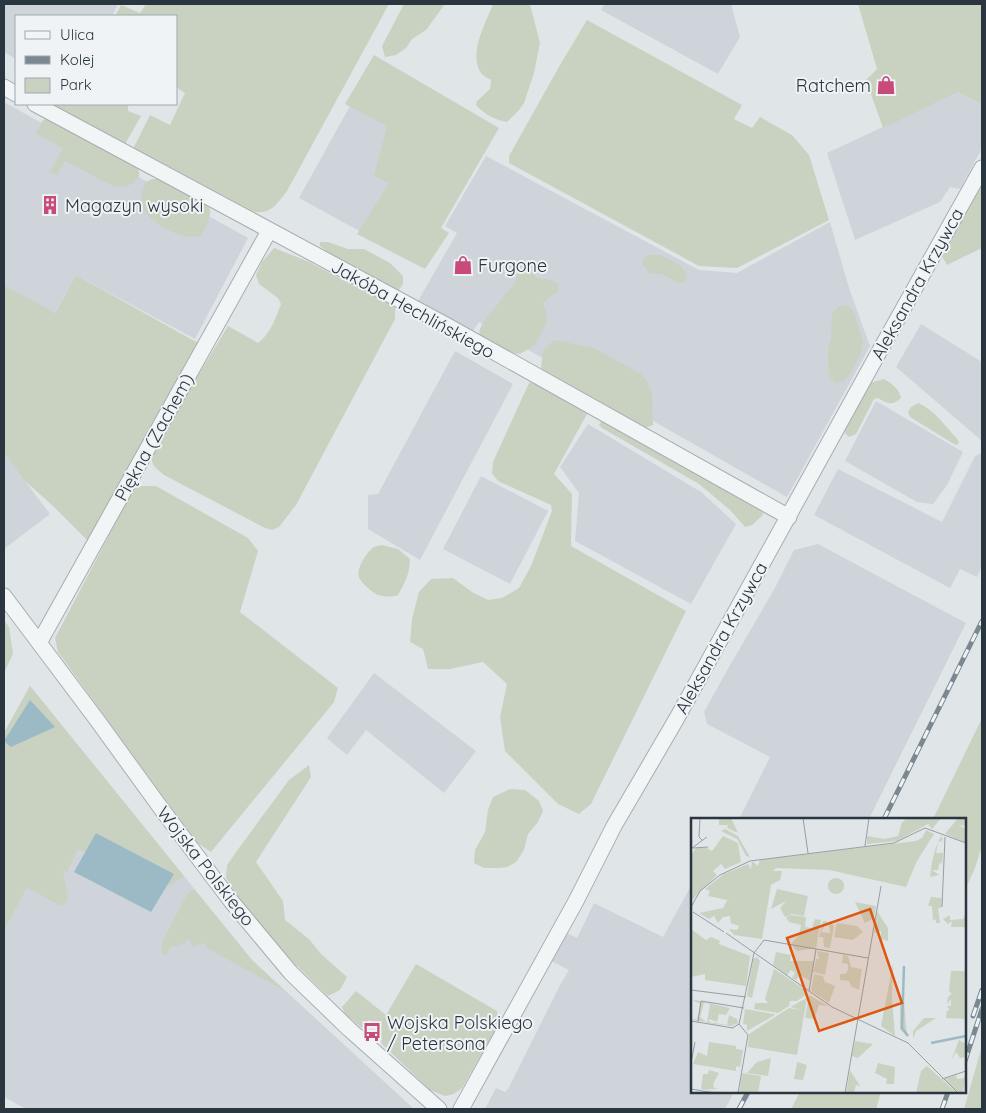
<svg xmlns="http://www.w3.org/2000/svg" width="986" height="1113" font-family="Quicksand,sans-serif">
<style>
.built{fill:#ced4da}
.green{fill:#c9d2c1}
.water{fill:#9cbac6}
.lines{fill:none;stroke-linecap:round;stroke-linejoin:round}
.minor-casing{stroke:#a5adb2;stroke-width:17}
.minor{stroke:#f2f5f6;stroke-width:15}
.rail-casing{stroke:#7a8891;stroke-width:5}
.rail{stroke:#eff3f6;stroke-width:3;stroke-dasharray:9;stroke-linecap:butt}
.labels{text-anchor:middle;dominant-baseline:central;stroke-width:4;stroke-linejoin:round;paint-order:stroke}
.poi-label{font-size:18px;fill:#29363f;stroke:#eff3f6;text-anchor:start}
.street-label{font-size:18px;fill:#29363f;stroke:#eff3f6}
.inset-river{fill:none;stroke:#9cbac6;stroke-width:2.5}
.inset-road{fill:none;stroke:#979fa4;stroke-width:1}
.view{fill:#de570f;fill-opacity:0.15;stroke:#de570f;stroke-width:2.5}
.inset-edge{fill:none;stroke:#29363f;stroke-width:2.5}
</style>
<rect width="100%" height="100%" fill="#e0e5e8"/>
<path class="built" d="M4,4h114l-6,12h-96v43l-12,-7z
M605,4h126l9,33 -22,37 -117,-64z
M376,59l40,203 -117,-64z
M958,92l24,13v43l-22,41 -10,-2 -10,15 -85,38 -28,-87z
M4,102l244,136 -53,101 -119,-64 -22,39 -50,-29z
M486,156l213,114 38,3 93,-51 19,66 21,58 -83,151 -308,-175 -6,9 -55,-30 39,-68 -12,-7z
M921,324l61,38v79l-86,-74z
M455,351l58,33 -93,176 -52,-31v-34l10,-1z
M876,401l87,51 -16,33 -14,19 -16,-2 -72,-41z
M588,424l113,68 35,32 -45,80 -116,-63 4,-48 -19,-26z
M4,453l46,61 -46,35z
M982,453v113l-5,11 -17,-8 -10,19 -136,-73 24,-46 104,53 33,-66z
M481,476l67,35 -38,73 -67,-35z
M818,544l148,79 -97,196h-130l31,-62 -63,-33 -3,-12 25,-45 47,-81 18,-36z
M374,673l102,78 -32,42 -78,-63 -19,25 -20,-17z
M30,686l222,274 162,149h-388l-22,-12v-166l27,-51 -27,-147z
M692,884v208h42l-9,17h-240l11,-21 9,4 3,-3 51,-102 10,-17 -20,-10 16,-28 12,6 17,-35 69,34z"/>
<path class="green" d="M146,4h243l-102,187c-13,17 -16,23 -39,21l-115,-63 17,-34 20,10 15,-32 -9,-6v-71h-61l6,-11 19,8z
M404,4h41l-19,26 -14,9 -6,9 -10,7 -11,2 -3,-11z
M493,4h37l10,39 -6,30 -10,30 -5,7 -12,12c-12,-2 -23,-8 -31,-17l1,-4 13,-12 1,-9c-3,-2 -8,-4 -10,-7 -13,-20 5,-50 12,-69z
M858,4h124v101l-24,-13 -75,36 -17,-48 11,-11z
M587,20l155,85 -8,14 18,9 8,-11 32,18 17,20 20,65 -92,48 -38,-2 -190,-103v-7l51,-91z
M374,55l125,73 -58,100 8,5 -24,36 -68,-35 32,-51 -15,-7 13,-50 -42,-22z
M48,104h80v7l13,5 -17,30z
M49,118l85,44c4,6 7,10 4,17l-1,-1c-12,18 -33,4 -47,-4 -8,-4 -17,-9 -25,-13l-8,14 -7,-3 13,-24 -27,-14 7,-14z
M152,179c5,0 11,0 16,1 9,4 40,21 42,30 1,4 -1,7 -3,11l2,1 -9,14c-17,6 -56,-15 -58,-33 -1,-7 1,-14 3,-20z
M982,182v66l-35,17 -6,-10z
M320,242h8l20,7h16l26,14 13,13v8l-6,9 -65,-37 -12,-10z
M274,248l33,13 88,46v12l-99,186 -17,22 -7,3 -7,-2 -101,-53c-11,-9 -14,-11 -11,-25l75,-124 30,17c12,-8 18,-26 23,-39l-3,-6 -19,-14 -3,-9 6,-13z
M648,255h13l20,11 6,9 -2,6 -6,2 -17,-9h-12l-7,-9v-6z
M525,265l7,3 4,9c9,3 15,1 22,7l1,7 -7,4 -9,8 3,8 1,11 -12,23 -15,9 -10,-1 -20,-10 -11,-9c1,-13 15,-24 22,-34 5,-7 8,-12 14,-16l4,-15z
M76,275l122,68 -50,88 -60,110 -35,-35 -29,-26 -20,-27v-168l51,28z
M847,305l5,4 3,7 8,26 -2,11 -10,20 -7,8 -8,2 -7,-5 -1,-24 1,-9 2,-7 1,-24 6,-7z
M554,340l40,8 47,26 6,8 5,11 1,32 -8,3 -85,-45 -19,-15 2,-18z
M884,379c8,5 15,9 17,19 -9,8 -13,6 -23,0l-4,1 -18,35 -7,3 -4,-4v-6l25,-44z
M537,381l47,25 3,8 -33,60 18,20 -1,52 115,65 -95,193 -12,10 -21,-10 -53,-53 -5,-34 7,-33 -24,-22 -33,7h-22l-5,-20 -13,-7 2,-23 7,-27 12,-13 22,-1 19,14 16,8 14,-2 17,-10 12,-22 21,-55 -1,-6 -53,-24 -6,-8 1,-11 36,-79z
M918,403c17,7 28,24 40,37l1,3 -2,2 -5,-2 -42,-26 -2,-5 3,-5z
M605,420l157,90 1,5 -11,10 -7,2 -15,-17 -31,-26 -97,-56 -3,-3 2,-3z
M135,486h21l92,52 10,13 -18,61 98,76 -4,14 -123,150 -15,-10 -138,-190 -3,-14z
M382,545l16,4 12,10c0,14 -5,24 -12,36 -5,2 -13,2 -19,0 -5,-1 -18,-12 -20,-18 -3,-8 8,-26 15,-30 2,-1 5,-1 8,-2z
M4,620l5,7 4,27 -9,19z
M30,686l154,190 -15,10h-2l7,-12 -78,-41 -10,19 -8,-3 -11,23 -4,-2 5,26 -1,6 -4,3h-3l-33,-17 -23,43v-198z
M982,718v128l-7,22 -10,22v-71h-32z
M309,765l2,12 -55,85 27,39 2,19 24,19 12,15 26,23 -7,13 -12,6 -33,-32 -52,-58 -17,-28 1,-13 12,-17 50,-68z
M510,789l15,1 14,11 4,10 -5,11 -10,12 -4,16 -8,12 -9,5 -8,1h-15l-10,-5 1,-13 10,-18 3,-22 5,-13z
M194,889l58,71 33,31 -78,-43 -1,-5 -14,4 -2,-8 -5,2v2l-14,4 -6,9c-5,-5 -4,-10 -2,-16l23,-44z
M416,964l81,47 2,13 -37,64 -8,6 -9,2 -15,-6 -48,-46 -4,-17 -9,-7 -7,8 -17,-14 -3,-7 14,-16 30,24z
M982,1046v63h-18z
M800,1092h81l-5,17h-85z"/>
<path class="water" d="M30,700l25,27 -44,20 -7,-6z
M96,833l78,41 -23,38 -77,-40z"/>
<g class="lines">
<g class="minor-casing">
<path id="minor" d="M4,87l12,7
M35,104l411,221 343,192
M4,596l93,124 66,91 68,90 60,72 58,56 90,80
M39,643l230,-412
M461,1109l115,-208 38,-75 63,-108 202,-366 103,-184"/>
</g>
<use href="#minor" class="minor"/>
<g class="rail-casing">
<path id="rail" d="M884,819l98,-198
M973,1016l9,-26
M965,1061l17,-52
M739,1109l9,-17
M942,1109l6,-17"/>
</g>
<use href="#rail" class="rail"/>
</g>
<defs>
<g id="shop-bare" transform="scale(1.5)"><path d="M-5-2.5h2.3a2.7 3.5 0 0 1 5.4 0H5L5.5 6h-11ZM-1.5-2.5h3a1.5 2.3 0 0 0-3 0Z" fill="#c84a79" stroke="#eff3f6" stroke-width="2.5" paint-order="stroke"/></g>
<g id="building-bare" transform="scale(1.5)"><path d="M-4-6H4V6H1V3H-1V6H-4ZM-2.5-4.3h1.7v1.8h-1.7ZM.8-4.3h1.7v1.8H.8ZM-2.5-1h1.7V.8h-1.7ZM.8-1h1.7V.8H.8Z" fill="#c84a79" stroke="#eff3f6" stroke-width="2.5" paint-order="stroke"/></g>
<g id="bus-bare" transform="scale(1.5)"><path d="M-5-6H5V4H4V6H2V4H-2V6H-4V4H-5ZM-3.5-4V0h7V-4ZM-3.5 1.2v1.5H-2V1.2ZM2 1.2v1.5H3.5V1.2Z" fill="#c84a79" stroke="#eff3f6" stroke-width="2.5" paint-order="stroke"/></g>
</defs>
<g fill-rule="evenodd">
<use href="#shop-bare" x="886" y="85"/>
<use href="#building-bare" x="50" y="205"/>
<use href="#shop-bare" x="463" y="265"/>
<use href="#bus-bare" x="372" y="1032"/>
</g>
<g class="labels">
<g class="poi-label">
<text x="871" y="85" text-anchor="end">Ratchem</text>
<text x="65" y="205">Magazyn wysoki</text>
<text x="478" y="265">Furgone</text>
<text x="387" y="1022">Wojska Polskiego<tspan x="387" dy="21">/ Petersona</tspan></text>
</g>
<g class="street-label">
<text transform="translate(917 284) rotate(-61)">Aleksandra Krzywca</text>
<text transform="translate(413 309) rotate(29)">Jakóba Hechlińskiego</text>
<text transform="translate(154 437) rotate(-61)">Piękna (Zachem)</text>
<text transform="translate(721 638) rotate(-61)">Aleksandra Krzywca</text>
<text transform="translate(206 866) rotate(52)">Wojska Polskiego</text>
</g>
</g>
<g transform="translate(691 818)">
<rect width="275" height="275" fill="#e0e5e8"/>
<path d="M28,0h12l7,15 -11,-5 1,-3h-9zM212,0h38l-9,11 -4,-5 -31,17 -30,3v-8l18,3 13,-3 4,-14 3,-1zM267,0h8v8l-7,-1 7,4v14l-21,-9zM34,11l13,7 12,21 -4,-1 -9,-17 -16,-8zM235,12l8,4 -17,27 -11,26 -77,-17 -53,-2 -3,3h9l-2,9 -9,5 -9,54 -28,-4 -5,-6 8,1 2,-4 -8,-3 -1,-7 -7,1 -5,6 -4,-7 -5,3 -10,-6 24,-5 6,-11 -2,3 -19,-4 2,-5 -5,-2 19,-15 24,-10 3,5 1,-8 6,5 2,-6 156,-19 6,-3zM32,18l15,7 3,19 -16,7 -4,-5 -8,7 4,4 -26,26v-46l5,-7h11l5,3zM250,18l2,4 -3,1h4l-6,1 -2,11h7l-1,13v-3l-3,1 -1,6h-6l7,5 -9,2 2,-15 4,-15zM137 68a8 8 0 1 1 16 0a8 8 0 1 1-16 0ZM86,71l31,7 -4,20 -13,-2 -1,1 16,2 -1,10 7,1 3,-9 6,1 -5,28 -19,3 -3,-3 -2,-5 7,-8 2,-10 -12,-3 -3,-4 3,-3 -4,2 -5,-9 6,-7 -15,8zM240,79l11,1 -1,10h-3l2,15h-4v-4l-3,2 -1,-15h-4zM164,84l21,4 -2,12 -9,5zM186,93l11,17v13l-7,-2v-8l-7,2zM259,97v5l13,-1 2,-4v12h-14l1,-6 -4,3 -5,-5zM132,103h4l-6,11 9,1 -1,-12 5,5 -4,22 -6,-1 -1,-10h-4zM146,105l20,3 6,6 -10,8 -19,-3zM0,111l15,11 5,-3 9,4 -1,3 31,12 -4,30 -41,-6v-6l-14,3zM126,133l12,2 -4,22 -12,-3 3,-13h3zM85,134l15,3 -1,6h24l-4,20 -10,-6 -4,5 -4,-2 3,-5 -4,-3 -4,5 -14,-10zM152,137l5,1 3,11 11,2 -3,21 -8,-4 -2,-5 -9,-1v-6h5l3,-4v-6l-6,-1zM66,139l3,4 -8,37 -5,-2 6,-37zM202,145l-1,34 3,39 -14,-10zM83,151l32,21 1,4 -10,7h-7l-1,5 -11,7 -24,-4 1,-6h13l-3,-4zM260,153h15v48l-20,-1 1,-8 3,1 -3,-5h4v-7l-4,5 1,-7 4,-3 -3,-3zM123,156l9,2 2,6 10,4 -6,17 -18,-12zM118,177l19,11 -9,-1 -5,14 -9,-1zM209,178l4,4 3,36 -7,-7zM116,180l-10,57 -49,-8 1,-13 40,-26 13,2 -12,-3zM0,181l39,9 -4,7 -7,-1 -2,8 -8,-3v3l18,3 2,-10 8,4 1,4 -7,3 -24,-3 3,-19 -6,-1 -4,14 6,5 -15,-2 6,-1 3,-15zM54,191l29,5 1,1 -28,16v-6l-4,-1zM233,200h12l-20,13 -3,8v-8zM268,222l7,4v13l-6,1 -4,-6 -5,9zM164,223l18,3 -15,14 -6,-2zM18,224l27,4v3l7,1 -3,17 -4,-1v5l-43,-7 5,-12 9,4zM80,240l-3,18 -21,-3 10,-11zM106,244l10,3 -4,15 -9,-1zM187,245l17,4 -1,17h-8l1,-5 -12,-6zM236,248l30,27h-41l5,-22zM18,252l10,3 -6,11 1,4 5,1h-13l19,4 -24,-4 2,-15h5zM159,252l10,16 -4,-1 -2,7 -8,1zM275,254l-3,21h-5l-14,-14 12,-4 1,4 7,-1zM51,255l19,3 -3,17h-19z" fill="#c9d2c1"/>
<path class="inset-river" d="M213,148l-2,62 6,8M240,225l35,-7"/>
<path class="inset-road" d="M9,0l-1,19 4,4M112,0l5,35M174,28l4,-28M1,30l15,-11M2,30l15,-1M0,89l9,-16 20,-16 30,-14 144,-18 31,-15 41,15M251,89l3,-70M2,94l31,20M35,115l106,74 76,36 50,50M0,172l55,7M118,173l7,-42M0,203l42,7M7,204l3,-21 43,7M48,206l15,-71 10,-13 104,18M41,210l7,-4 9,11 -10,58M0,245l4,-21M251,261l24,-8M0,271l24,4M154,275l36,-207"/>
<path class="view" d="M179,91l32,94 -83,28 -32,-93z"/>
<rect width="275" height="275" class="inset-edge"/>
</g>
<rect width="986" height="1113" fill="none" stroke="#29363f" stroke-width="10"/>
<rect x="15" y="15" width="162" height="90" fill="#eff3f6" stroke="#a0a7ad"/>
<rect x="25" y="31" width="25" height="8" fill="#f2f5f6" stroke="#a0a7ad"/>
<text x="60" y="40" font-size="15" fill="#29363f">Ulica</text>
<rect x="25" y="56" width="25" height="8" fill="#7a8891" stroke="#a0a7ad"/>
<text x="60" y="65" font-size="15" fill="#29363f">Kolej</text>
<rect x="25" y="78" width="25" height="15" fill="#c9d2c1" stroke="#a0a7ad"/>
<text x="60" y="90" font-size="15" fill="#29363f">Park</text>
</svg>
